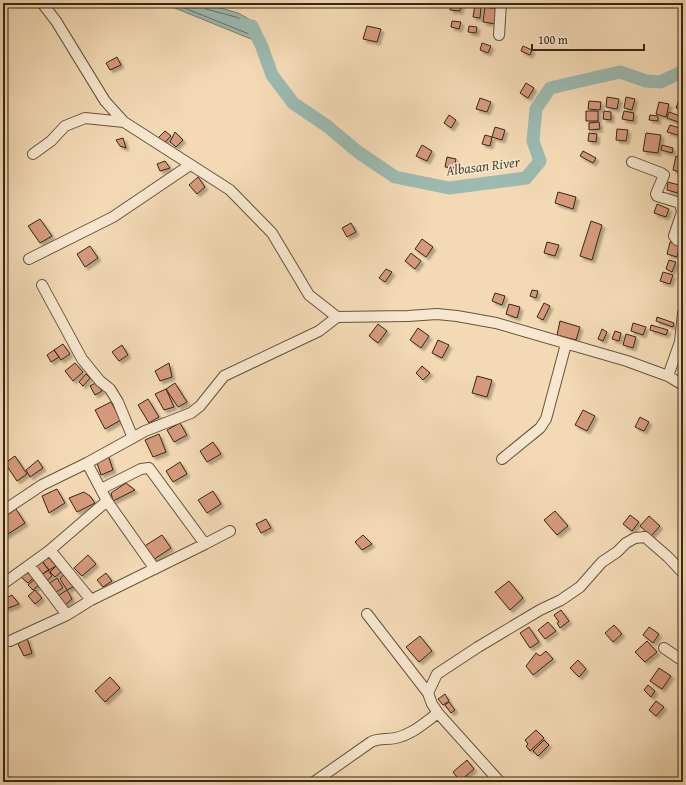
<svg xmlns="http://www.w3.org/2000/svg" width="686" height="785" font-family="'Gentium Book Plus',serif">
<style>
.water{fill:#9bbab0;stroke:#737f72}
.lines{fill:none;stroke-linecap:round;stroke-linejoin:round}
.shore{stroke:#6a7062;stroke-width:1}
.river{stroke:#9bbab0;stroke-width:13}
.building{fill:#d6997b;stroke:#382714;filter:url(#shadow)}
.minor-casing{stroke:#67543c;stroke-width:12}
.minor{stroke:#f7e7cf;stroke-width:10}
.labels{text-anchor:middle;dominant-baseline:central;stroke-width:3;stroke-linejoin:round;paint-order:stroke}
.water-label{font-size:14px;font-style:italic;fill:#514c3b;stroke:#f7e7cf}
</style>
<defs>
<filter id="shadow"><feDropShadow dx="3" dy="3" stdDeviation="1" flood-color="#0004"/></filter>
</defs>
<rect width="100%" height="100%" fill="#f3dab5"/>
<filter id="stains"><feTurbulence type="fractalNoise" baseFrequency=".005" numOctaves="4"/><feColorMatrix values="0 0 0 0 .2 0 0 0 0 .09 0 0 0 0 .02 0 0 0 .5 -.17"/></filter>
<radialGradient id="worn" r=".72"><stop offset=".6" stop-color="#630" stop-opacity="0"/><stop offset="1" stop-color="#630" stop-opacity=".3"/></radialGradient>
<path class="water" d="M165,3h38l35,10 18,10v18l-86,-35z"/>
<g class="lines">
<path class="shore" d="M172,3l77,31h2v-9l-15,-8 -30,-8 -2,-3v-3"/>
<path class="river" d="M243,24l9,2 10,21 10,28 21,28 34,23 31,26 37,25 54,11 77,-10 14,-17 -7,-20 3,-32 14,-21 70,-16 26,9 14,1 11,-5 12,-6"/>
</g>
<path class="building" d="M451,3h10l-1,8 -10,-1z
M475,5l6,1 -1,12 -7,-1z
M485,7l13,2 -2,15 -13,-2z
M452,21l9,1 -2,7 -8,-2z
M367,26l14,3 -4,13 -14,-3z
M469,26l8,1 -1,6 -8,-1z
M482,43l9,3 -3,7 -8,-3z
M523,46l9,4 -2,5 -9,-4z
M117,57l4,8 -11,5 -4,-7z
M526,83l8,5 -6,10 -8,-5z
M607,97l12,2 -2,10 -11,-2z
M626,97l9,2 -3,11 -8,-2z
M680,97l3,1v12l-7,-2z
M480,98l11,4 -4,10 -11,-3z
M589,101l12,1 -1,8 -12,-1z
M659,102l10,2 -3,13 -10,-3z
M586,111h12v10h-12z
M604,111l7,1v8l-8,-1z
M624,111l10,2 -1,8 -11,-2z
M669,112l11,4 -2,6 -11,-4z
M449,115l7,5 -5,8 -7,-5z
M650,115l8,1v5l-9,-1z
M599,122l1,7 -11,1v-7z
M670,125l13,4 -2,7 -14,-4z
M495,127l10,3 -3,10 -10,-3z
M617,129l11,1 -2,11 -10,-1z
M165,131l6,5 -8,8 -5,-6z
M175,132l8,8 -7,7 -6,-5z
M589,133l8,1 -1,8 -8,-1z
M646,133l15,2 -3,18 -15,-2z
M485,135l7,2 -2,9 -8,-2z
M123,138l3,10 -6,-2 -4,-6z
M422,145l10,6 -5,10 -11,-5z
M662,145l11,3 -1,5 -11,-3z
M583,151l13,7 -3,5 -13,-7z
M676,156l7,2v15l-10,-3z
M447,157l9,2 -2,9 -9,-1z
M165,161l5,7 -10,3 -3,-7z
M198,177l7,10 -8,7 -8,-9z
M668,182l11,3 -1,8 -11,-3z
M558,192l18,5 -3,12 -18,-6z
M657,204l12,5 -3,8 -12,-4z
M40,219l12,17 -12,7 -12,-17z
M591,221l11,4 -10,35 -12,-4z
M351,223l5,9 -9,5 -5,-9z
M422,239l11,8 -7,10 -11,-8z
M547,242l12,3 -4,11 -11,-3z
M670,242l10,2 -3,13 -10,-3z
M90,246l8,12 -13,9 -8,-13z
M411,253l10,8 -6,8 -10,-8z
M669,260l7,2 -4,10 -6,-3z
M386,269l6,3 -7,10 -6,-4z
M663,272l10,3 -3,9 -10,-3z
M532,290l6,1 -2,7 -6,-2z
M495,293l10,3 -3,9 -10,-4z
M544,303l6,3 -7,14 -6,-3z
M509,304l11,3 -3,11 -11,-4z
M657,317l17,6 -1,4 -17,-6z
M560,321l20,6 -4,13 -19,-5z
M633,323l13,4 -3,8 -12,-4z
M378,324l9,7 -9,12 -9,-7z
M651,325l17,5 -2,5 -16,-5z
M418,328l11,8 -8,12 -11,-8z
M602,329l5,3 -4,9 -5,-2z
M615,331l6,2 -2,8 -7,-2z
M626,334l10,3 -3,11 -10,-3z
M438,340l11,5 -7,13 -10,-5z
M63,344l7,10 -9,6 -7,-10z
M122,345l6,10 -9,6 -7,-9z
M54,350l5,7 -8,5 -4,-7z
M75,363l8,9 -10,9 -8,-10z
M169,363l3,14 -12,4 -5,-10z
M422,366l8,7 -7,7 -7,-7z
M86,374l4,4 -7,8 -4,-4z
M477,376l15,4 -5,17 -15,-4z
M97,382l5,9 -7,4 -5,-9z
M175,383l12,19 -9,5 -12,-18z
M166,389l8,18 -10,3 -9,-16z
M148,399l11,18 -10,6 -11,-18z
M111,402l10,18 -16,9 -10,-19z
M583,410l12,6 -8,15 -12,-6z
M640,417l9,5 -5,9 -9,-4z
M180,423l7,12 -13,7 -7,-12z
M159,434l7,18 -13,5 -8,-17z
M213,442l8,12 -14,8 -7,-11z
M108,455l5,15 -12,5 -5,-15z
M15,456l12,18 -10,7 -12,-18z
M38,460l5,8 -13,9 -4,-7z
M180,462l7,12 -14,8 -7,-11z
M126,483l9,7 -22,11 -2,-8z
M57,489l8,14 -16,10 -7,-17z
M213,491l8,13 -14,9 -9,-13z
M84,492l6,4 5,7 -18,9 -8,-14z
M16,509l9,14 -20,13 -2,-4v-14z
M555,511l13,15 -11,9 -13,-15z
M630,515l9,7 -7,9 -9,-7z
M649,516l11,10 -9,10 -11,-10z
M266,519l5,9 -10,5 -5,-9z
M162,535l9,13 -18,12 -10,-13z
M363,535l9,9 -10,6 -7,-8z
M88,555l8,9 -14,12 -8,-8z
M47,556l9,10 -7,4 -8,-10z
M41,560l8,10 -9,6 -7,-10z
M56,566l5,6 -6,5 -5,-5z
M28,569l7,7 -7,7 -7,-6z
M48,570l4,6 -7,6 -5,-6z
M106,573l6,8 -9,6 -6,-7z
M64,574l11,12 -8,4 -7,-11z
M57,578l6,10 -7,4 -6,-9z
M35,579l4,6 -6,5 -5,-5z
M509,581l14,17 -13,12 -15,-18z
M35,590l7,8 -7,6 -7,-8z
M67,590l5,9 -9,8 -7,-10z
M12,595l7,9 -13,5 -3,-9z
M561,610l8,11 -9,7 -3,-5 2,-1 -5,-7z
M548,622l8,9 -11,8 -7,-9z
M614,625l8,9 -9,8 -8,-9z
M529,627l10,15 -9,6 -10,-15z
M649,627l10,7 -6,9 -10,-8z
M420,636l12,15 -13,11 -13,-15z
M27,638l5,15 -8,3 -7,-14z
M647,641l10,11 -12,10 -10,-10z
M546,651l7,8 -20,16 -7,-9 10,-13 4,3z
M578,660l8,9 -7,8 -9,-9z
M659,668l12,8 -9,13 -12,-8z
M110,677l10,11 -15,14 -10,-11z
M648,685l7,6 -4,6 -7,-7z
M445,694l4,7 -6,4 -5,-6z
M656,701l8,6 -8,9 -7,-6z
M449,702l6,8 -4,3 -6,-8z
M536,730l8,8 -14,13 -4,-5 2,-2 -3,-4z
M544,740l5,5 -11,11 -5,-5z
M467,760l7,9 -14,12 -7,-9z"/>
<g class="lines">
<g class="minor-casing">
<path id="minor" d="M42,3l14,18 49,80 19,21 106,68 42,43 37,62 28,22 71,-1 29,-2 20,2 39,7 131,38 41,15 15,9
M499,35l2,-32
M33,154l18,-13 14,-15 20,-8 39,4
M632,162l29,11 3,2 -8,19 1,2 23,7 2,9 -8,24 3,4 6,2
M29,259l84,-42 77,-52
M42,285l40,74 18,22 10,8 8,13 15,36
M668,376l12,-34 3,-29
M502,459l38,-31 6,-9 20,-75
M87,463l20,38 48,68
M3,511l39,-26 45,-22 58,-32 46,-18 9,-7 24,-30 95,-45 18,-14
M205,544l25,-13
M50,550l41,50
M30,566l37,49
M3,584l47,-34 57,-49
M367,614l61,79 4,11 6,9 62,69
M10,641l57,-26 24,-15 114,-56 -56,-76 -8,1 -40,20
M664,648l19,13
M428,693l9,-19 41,-27 62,-37 21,-10 19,-13 22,-25 15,-10 9,-9 9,-5 10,-1 23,20 15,16
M314,782l57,-40c8,-4 16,-2 25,-4 17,-4 28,-15 42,-25"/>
</g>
<use href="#minor" class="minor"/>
</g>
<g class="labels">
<g class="water-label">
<text transform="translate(483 166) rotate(-7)">Albasan River</text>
</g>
</g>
<rect width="686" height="785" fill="none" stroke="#f3dab5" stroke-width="16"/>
<rect x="4" y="4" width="678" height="777" fill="none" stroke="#382714" stroke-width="2"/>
<rect x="8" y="8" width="670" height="769" fill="none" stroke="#382714"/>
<path d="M532 44v6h112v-6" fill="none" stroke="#382714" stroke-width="2"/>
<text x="538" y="44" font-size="12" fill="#382714" stroke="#f7e7cf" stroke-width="3" paint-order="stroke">100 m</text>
<rect width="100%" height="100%" filter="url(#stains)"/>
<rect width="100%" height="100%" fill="url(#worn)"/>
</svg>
